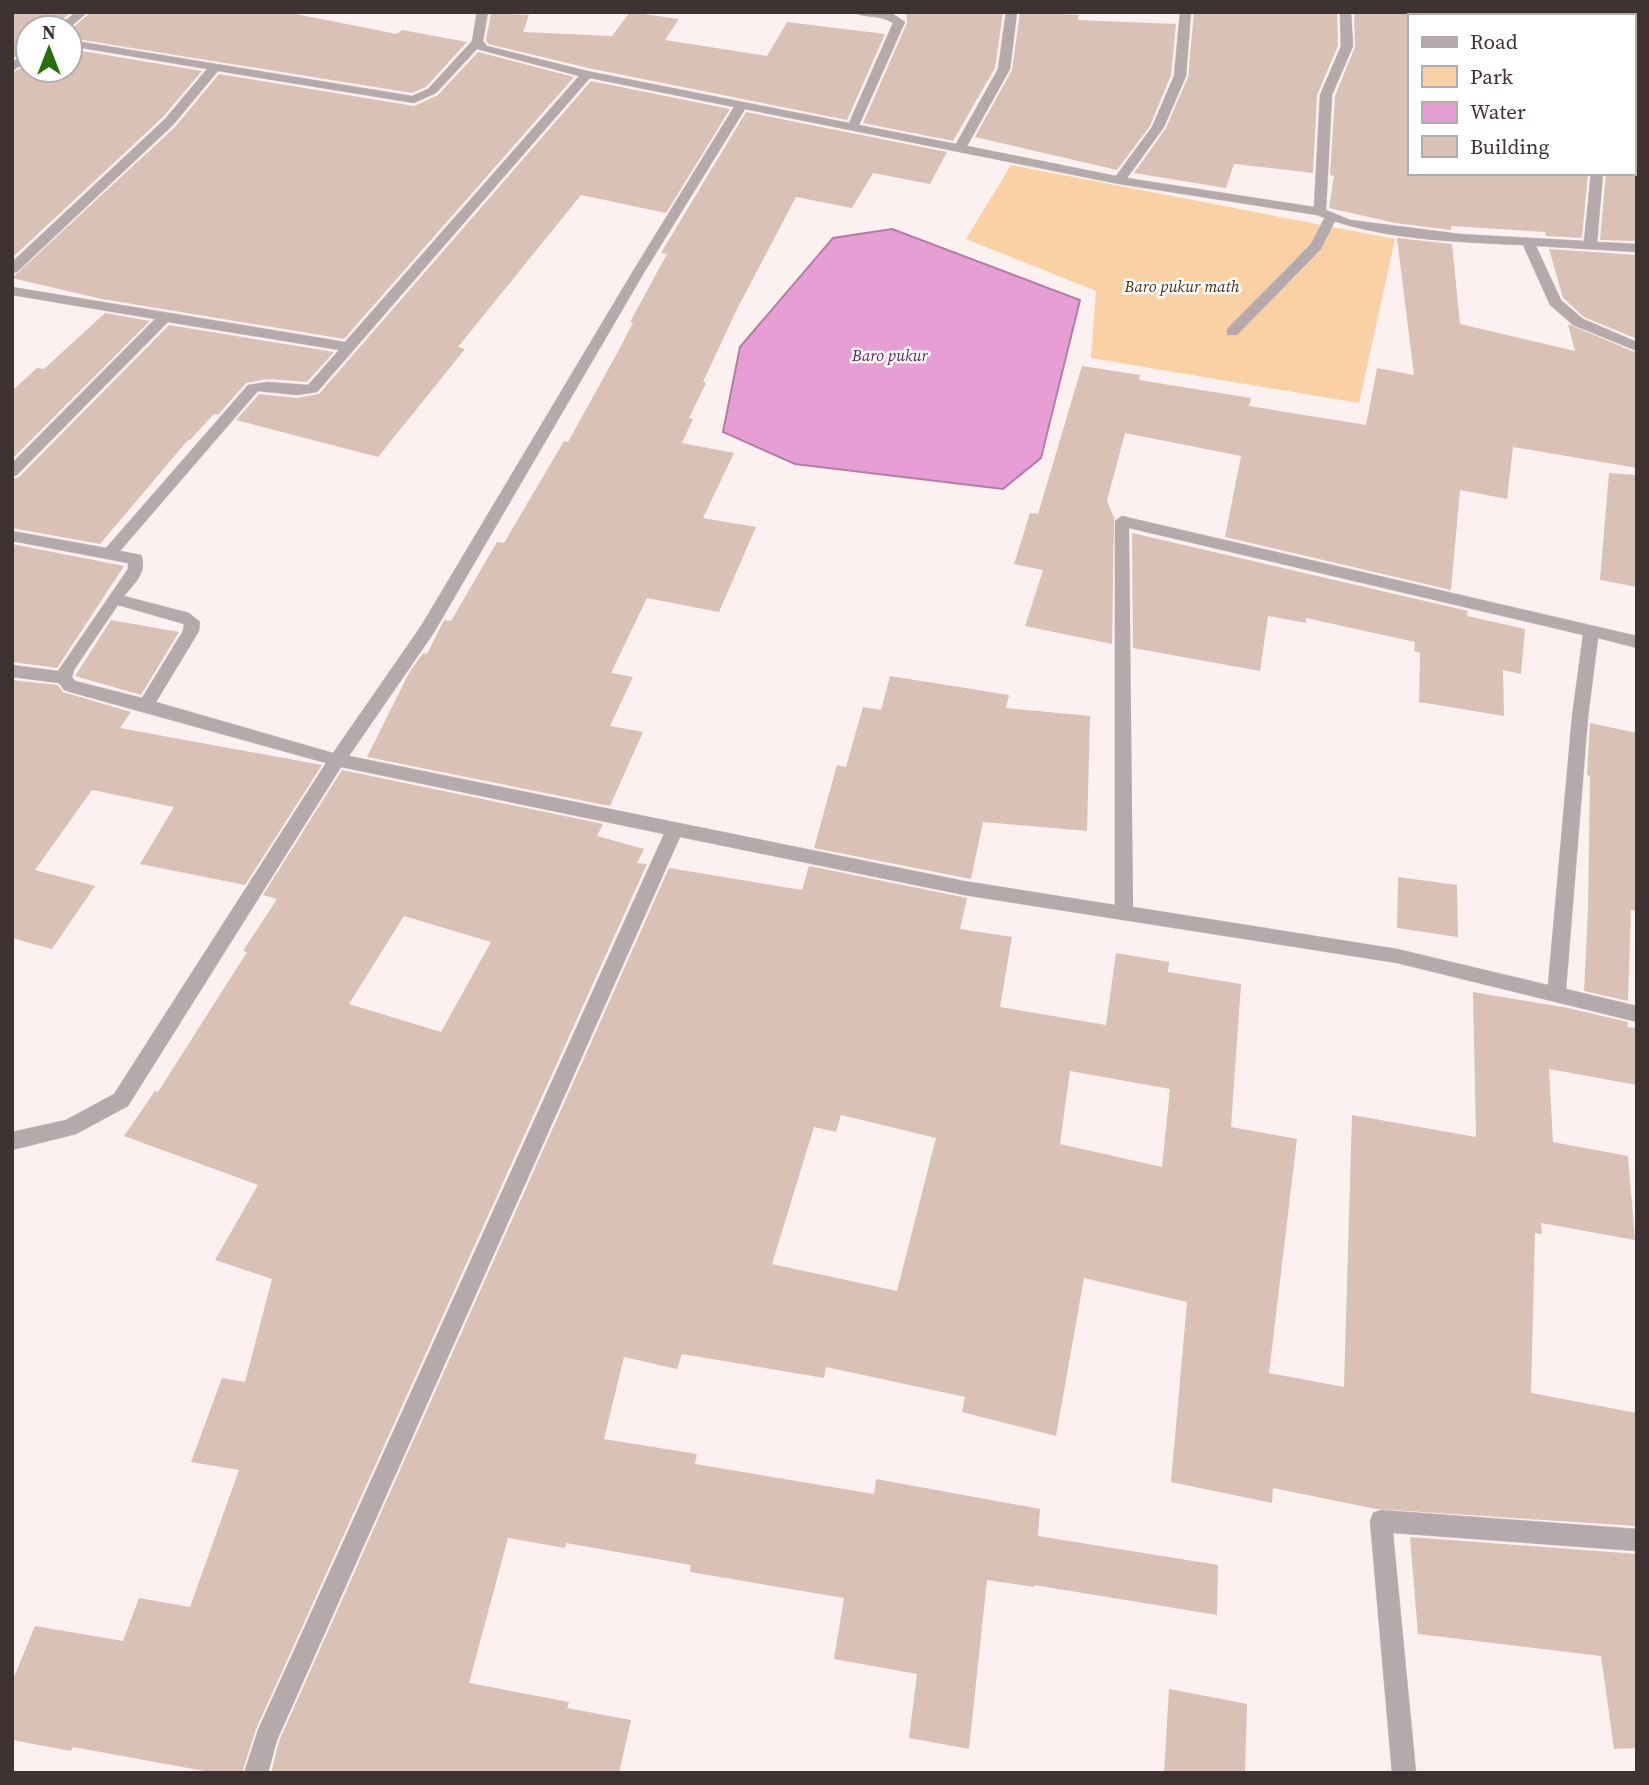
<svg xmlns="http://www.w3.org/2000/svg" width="1649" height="1785" font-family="'Source Serif 4',serif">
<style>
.green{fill:#f9d1a4}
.water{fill:#e69ed4;stroke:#b47ea3;stroke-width:2}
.building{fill:#dac1b5;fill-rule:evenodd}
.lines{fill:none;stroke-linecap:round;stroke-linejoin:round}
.lane-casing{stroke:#d7caca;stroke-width:1}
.street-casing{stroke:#d7caca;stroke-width:1}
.lane{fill:#b5a9ac;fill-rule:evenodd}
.street{fill:#b5a9ac;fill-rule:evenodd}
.labels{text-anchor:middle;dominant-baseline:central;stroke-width:5;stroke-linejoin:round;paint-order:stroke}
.far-park-label{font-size:16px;font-style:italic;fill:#483012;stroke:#fff}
.far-water-label{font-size:16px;font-style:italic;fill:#68155a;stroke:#fff}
</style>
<rect width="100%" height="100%" fill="#fdf0f0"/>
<path class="green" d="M1011,165l384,74 -36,164 -268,-45 5,-67 -130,-52z"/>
<path class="water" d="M892,229l188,71 -39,158 -38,31 -208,-25 -72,-32 17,-85 93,-109z"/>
<path class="building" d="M12,12h59l-18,16h-25v21l-16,10z
M91,12h195l111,22 5,-4 65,12 -41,45 -14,6 -342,-55v-8z
M630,12l49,7 -14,21 102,16 20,-34 98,12 -38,86 -259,-52 -100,-24 -2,-4 5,-27 38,2 -6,17 89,4z
M906,12h97l-8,56 -42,73 -90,-18 44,-100z
M1020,12l59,3 -1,5 98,4 -5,51 -21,51 -33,44 -142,-33 37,-67z
M1194,12h143l1,34 -21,49 -4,78 -79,-9 -8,24 -92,-15 32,-45 22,-51z
M1354,12h55v161h179l-6,65 -36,-2 -1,-4 -94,-6v4l-56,-7 -66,-15 5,-32 -4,-1 5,-79 20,-49z
M70,49l132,22 -39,46 -151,141v-185l16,-9v6h42z
M478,52l96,25 -230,262 -242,-40 -90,-21 163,-151 44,-53 195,32 24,-11z
M591,81l139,28 -64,104 -85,-18 -123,152 7,2 -87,108 -142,-37 23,-26 38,4 22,-4z
M746,112l201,40 -17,32 -57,-11 -21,35 -56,-11 -59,112 -34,73 3,1 -17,35 4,1 -11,24 52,10 -31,65 53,9 -37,85 -72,-14 -36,75 22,4 -23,49 33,6 -33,74 -243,-49 42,-84 14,-20 4,1 17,-34 7,1 46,-79 7,1 60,-102 4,1 47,-85 18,-34 -3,-1 37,-68 -6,-1z
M1606,173h31v68l-37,-1z
M1397,238l55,6 8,80 115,27 -7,-27 69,29v115l-124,-21 -6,52 -47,-9 -9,100 -226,-53 16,-81 -116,-23 -18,68 7,17 -2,126 -87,-18 18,-56 -29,-6 16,-51 8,1 44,-148 58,9 -1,5 112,18 -2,8 117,19 11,-57 37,7z
M1549,249l88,6v84l-53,-22 -21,-19z
M105,313l45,8 -138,138v-68l25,-23 7,1z
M169,325l165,27 -27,30 -39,-3 -22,4 -28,32 -4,-1 -24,26h-2l-88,104 -88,-16v-49l7,-2z
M1609,473l28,2v112l-37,-7z
M1132,533l336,78 -1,5 58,13 -4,45 -18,-4 1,46 -85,-14 1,-49 -6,-2 1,-9 -109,-24v5l-38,-7 -8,55 -127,-23z
M12,544l112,22 -67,102 -45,-6z
M111,620l68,12 -38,63 -66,-19z
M890,676l119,19 -3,13 84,8 -3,115 -104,-9 -12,57 -157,-31 23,-83 9,2 17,-60 18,3z
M12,680l46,5 5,7 68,20 -11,16 202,37 -77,120 -105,-21 34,-57 -82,-17 -57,80 60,16 -43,63 -40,-11z
M1590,723l47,10v178l-6,-1 -3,91 -44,-10 4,-82 2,-133 -3,-1z
M342,770l261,54 -6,12 47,13 -7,14 10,1 -391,865 -14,44h-27l-142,-26 -2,4 -59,-11v-58l23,-56 88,15 16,-43 51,9 49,-137 -48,-8 31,-84 23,4 27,-103 -57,-19 43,-75 -134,-49 31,-45 3,1 89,-140 -4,-1 34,-52 -14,-4zM404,916l87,26 -50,90 -92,-28z
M809,866l158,32 -7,31 52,8 -12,70 106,18 10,-72 53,9 -1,10 73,12 -10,143 66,12 -28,234 75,14 8,-272 124,22 -3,-145 95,16 60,14 -1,5 10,1v57l-88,-16 4,73 75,14 7,84 -94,-17 1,11 -7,-1 -4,160 106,20v113l-261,-17 -103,-21 -1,15 -101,-21 16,-180 -103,-24 -28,158 -94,-24 3,-15 -139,-30 -2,11 -142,-24 -5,15 -53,-12 -20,82 93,15 -2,10 179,30 2,-15 164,30 -2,27 180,29 -1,50 -183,-30v2l-47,-7 -18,169 -60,-11 8,-64 -83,-15 10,-61 -154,-26 1,-7 -125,-22 -1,5 -57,-10 -39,145 100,19 -2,6 64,12 -12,53h-348l8,-32 390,-873 133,22zM1070,1071l100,18 -8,78 -102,-23zM841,1115l95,23 -39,153 -125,-27 42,-137 22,5z
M1398,877l59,8 1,52 -61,-9z
M1410,1537l227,17v194l-23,1 -13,-93 -183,-22z
M1169,1689l78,15 -2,69h-81z"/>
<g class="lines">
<g class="lane-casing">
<path id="lane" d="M1331,213l6,4 -16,32 -84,86h-10v-6l84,-85 14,-27z"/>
</g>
<g class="street-casing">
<path id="street" d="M76,12h12l-19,16h-13z
M477,12h11l-5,29 4,5 100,25 262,52 44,-100c-13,-9 -28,-4 -40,-11h37l15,10 -46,103 97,19 42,-75 8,-57h11l-7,57 -43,77 149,30 36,-49 22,-51 6,-64h11l-5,64 -22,51 -37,51 187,29 6,-112 21,-49 -1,-34h11l2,34 -21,49 -6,115 24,10 110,14 124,7 7,-68h12l-6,69 40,2v8l-101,-6 25,54 22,19 54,23v9l-64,-26 -23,-20 -27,-60c-66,-3 -144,-5 -206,-30l-198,-31 -374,-75 -100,162 -212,363 -84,122 615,125 151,24v-384l7,-5 515,120v12l-39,-10 -10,79 -22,272 71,17v16l-240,-59 -433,-68 -284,-58 -403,903 -9,33h-24l14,-43 406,-896 -323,-67 -213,339 -52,28 -64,16v-18l54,-12 48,-26 212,-331 -256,-71 -6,-2 -5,-7 -47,-6v-12l46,6 70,-102v-6l-116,-22v-10l94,17 142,-163 20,-3 40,3 31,-35 -171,-28 -151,153 -5,2v-14l143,-144 -143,-24v-8l333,55 234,-266 -102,-27 -41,44 -22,10 -196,-32 -45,54 -156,147 -5,1v-11l153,-143 42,-50 -137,-23v-6l342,56 16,-7 44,-48zM590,78l144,29 -101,164 -212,355 -88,127 -177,-51 43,-71 1,-9 -11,-9 -65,-17c10,-12 24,-24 17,-41l-21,-4 138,-160 39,4 20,-3zM1129,528l454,107 -11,82 -24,268 -151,-36 -264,-42zM118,605l66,19 -1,7 -41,67 -67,-17 -3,-4 2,-7z
M1629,12h8v15l-4,-1v-10h-4z
M28,52v9l-16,10v-9z
M1381,1510l256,19v22l-244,-18 23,240h-24l-22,-252 3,-8z"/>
</g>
<use href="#lane" class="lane"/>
<use href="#street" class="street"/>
</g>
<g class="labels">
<g class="far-park-label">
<text x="1182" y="286">Baro pukur math</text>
</g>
<g class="far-water-label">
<text x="890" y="355">Baro pukur</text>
</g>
</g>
<rect width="1649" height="1785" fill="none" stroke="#3e3332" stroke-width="28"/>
<rect x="1408" y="14" width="228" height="161" fill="#ffffff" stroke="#b2adad" stroke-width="2"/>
<rect x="1422" y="37" width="35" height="10" fill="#b5a9ac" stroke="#b2adad" stroke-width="2"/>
<text x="1470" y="49" font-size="21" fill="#3e3332">Road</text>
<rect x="1422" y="66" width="35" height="21" fill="#f9d1a4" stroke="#b2adad" stroke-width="2"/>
<text x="1470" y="84" font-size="21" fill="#3e3332">Park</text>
<rect x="1422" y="102" width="35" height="21" fill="#e69ed4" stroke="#b2adad" stroke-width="2"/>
<text x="1470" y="119" font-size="21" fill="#3e3332">Water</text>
<rect x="1422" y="136" width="35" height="21" fill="#dac1b5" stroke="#b2adad" stroke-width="2"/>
<text x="1470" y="154" font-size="21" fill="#3e3332">Building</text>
<g transform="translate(49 49)"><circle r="33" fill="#ffffff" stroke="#b2adad" stroke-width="2"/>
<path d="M0-5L12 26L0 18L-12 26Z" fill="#286e0a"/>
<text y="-10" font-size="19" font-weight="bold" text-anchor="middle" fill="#3e3332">N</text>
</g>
</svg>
